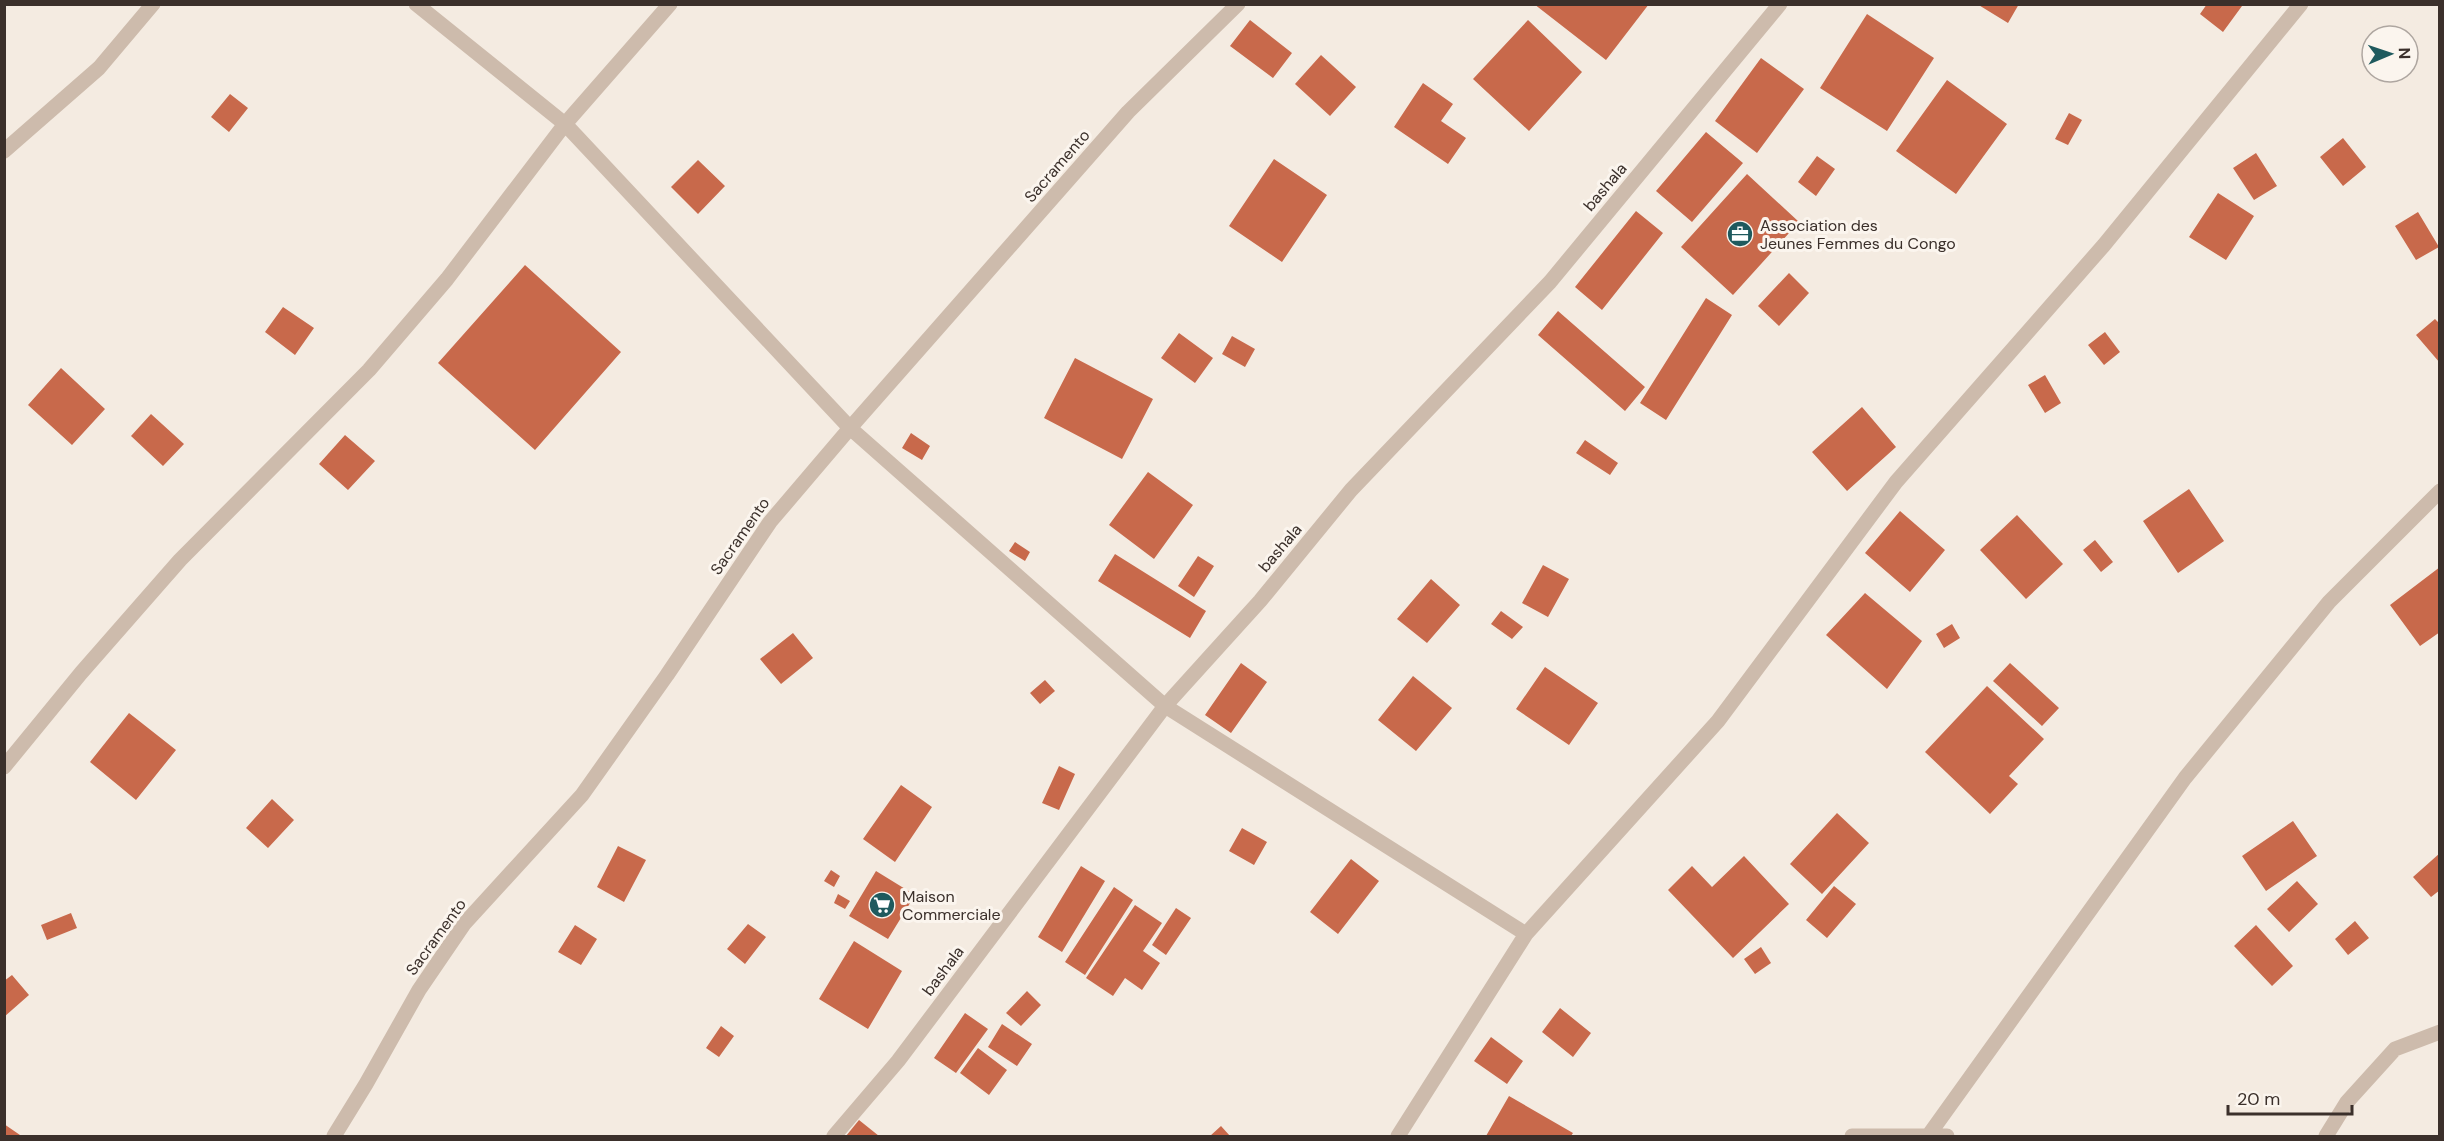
<svg xmlns="http://www.w3.org/2000/svg" width="2444" height="1141" font-family="'DM Sans',sans-serif">
<style>
.building{fill:#c8694b}
.lines{fill:none;stroke-linecap:round;stroke-linejoin:round}
.minor{stroke:#cdbbac;stroke-width:15}
.labels{text-anchor:middle;dominant-baseline:central;stroke-width:6;stroke-linejoin:round;paint-order:stroke}
.street-label{font-size:16px;fill:#3b302b;stroke:#fbf5ee}
.poi-label{font-size:16px;fill:#3b302b;stroke:#fbf5ee;text-anchor:start}
</style>
<rect width="100%" height="100%" fill="#f4ebe1"/>
<path class="building" d="M1534,4h115l-43,56z
M1977,4h42l-11,19z
M2207,4h33l2,2 -19,26 -23,-18z
M1867,14l67,44 -47,73 -67,-43z
M1250,20l42,33 -19,25 -43,-32z
M1528,20l54,52 -53,59 -56,-52z
M1321,55l35,32 -26,29 -35,-32z
M1761,58l43,31 -47,64 -42,-32z
M1947,80l60,44 -51,70 -60,-43z
M1423,83l30,21 -12,17 25,17 -18,26 -54,-37z
M230,94l18,14 -19,24 -18,-15z
M2069,113l13,7 -14,25 -13,-6z
M1706,132l37,31 -51,59 -36,-31z
M2343,138l23,29 -23,19 -23,-29z
M2256,153l21,33 -23,14 -21,-32z
M1817,156l18,13 -19,27 -18,-14z
M1274,159l53,36 -45,67 -53,-36z
M698,160l27,26 -27,28 -27,-27z
M1747,174l52,48 -66,73 -52,-48z
M2218,193l36,23 -28,44 -37,-23z
M1636,211l27,22 -61,77 -27,-23z
M2418,212l21,35 -23,13 -21,-34z
M525,265l96,87 -86,98 -97,-87z
M1789,273l20,20 -30,33 -21,-20z
M1706,298l26,17 -66,105 -26,-17z
M283,307l31,21 -19,27 -30,-23z
M1558,311l87,76 -20,24 -87,-76z
M2435,319l5,5v39l-24,-28z
M2105,332l15,20 -16,13 -16,-20z
M1179,333l34,25 -18,25 -34,-25z
M1232,336l23,13 -10,18 -23,-13z
M1075,358l78,41 -31,60 -78,-41z
M61,368l44,41 -33,36 -44,-40z
M2045,375l16,28 -16,10 -17,-28z
M1862,407l34,40 -49,44 -35,-39z
M151,414l33,30 -21,22 -32,-30z
M911,433l19,13 -8,14 -20,-12z
M345,435l30,26 -27,29 -29,-26z
M1585,440l33,23 -8,12 -34,-22z
M1148,472l45,33 -39,54 -45,-34z
M2189,489l35,52 -46,32 -35,-52z
M1900,511l45,39 -35,42 -45,-39z
M2017,515l46,49 -37,35 -46,-49z
M2095,540l18,22 -12,10 -18,-22z
M1015,542l15,10 -5,9 -16,-10z
M1115,554l91,57 -16,27 -92,-57z
M1198,556l16,10 -20,31 -16,-11z
M1543,565l26,14 -21,38 -26,-14z
M2440,567v65l-20,14 -30,-41z
M1431,579l29,26 -33,38 -30,-24z
M1865,593l57,48 -35,48 -61,-54z
M1501,611l22,16 -11,12 -21,-15z
M1952,624l8,14 -16,10 -8,-14z
M793,633l20,25 -32,26 -21,-25z
M1241,663l26,19 -36,51 -26,-18z
M2010,663l49,45 -17,18 -49,-45z
M1545,667l53,36 -29,42 -53,-36z
M1413,676l39,32 -36,43 -38,-31z
M1045,680l10,11 -15,13 -10,-11z
M1987,686l57,53 -35,37 9,8 -28,30 -65,-62z
M129,713l47,37 -40,50 -46,-38z
M1059,766l16,8 -16,36 -17,-7z
M901,785l31,22 -37,55 -32,-23z
M272,799l22,21 -26,28 -22,-20z
M1837,813l32,30 -47,51 -32,-30z
M2293,821l24,35 -51,35 -24,-35z
M1242,828l25,14 -13,23 -25,-14z
M618,846l28,14 -22,42 -27,-15z
M2440,853v37l-9,7 -18,-20z
M1744,856l45,48 -56,54 -65,-68 24,-24 20,21z
M1351,859l28,22 -41,53 -28,-22z
M1081,866l24,15 -43,71 -24,-15z
M831,870l9,6 -6,11 -10,-6z
M876,871l39,24 -27,44 -39,-23z
M2297,881l21,23 -29,28 -22,-23z
M1834,886l22,18 -29,34 -21,-18z
M1114,887l19,13 -48,75 -20,-13z
M838,894l12,7 -5,8 -11,-6z
M1135,905l27,18 -19,28 17,12 -18,27 -17,-12 -12,18 -27,-18z
M1176,908l15,10 -25,37 -14,-10z
M71,913l6,15 -30,12 -6,-15z
M2355,921l14,17 -21,17 -13,-16z
M748,924l18,13 -21,27 -18,-15z
M575,925l22,14 -16,26 -23,-13z
M2256,925l37,41 -21,20 -38,-40z
M854,941l48,30 -34,58 -49,-30z
M1761,947l10,16 -16,11 -11,-15z
M12,975l17,20 -25,22v-36z
M1027,991l14,14 -20,21 -15,-13z
M1560,1008l31,25 -18,24 -31,-25z
M965,1013l23,16 -32,44 -22,-15z
M1002,1024l30,20 -15,22 -29,-19z
M721,1026l13,10 -15,21 -13,-9z
M1491,1037l32,24 -16,23 -33,-23z
M978,1048l29,22 -18,25 -29,-22z
M1509,1096l64,37 -2,3h-85z
M859,1120l20,16h-33z
M4,1124l16,11 -1,1h-15z
M1221,1126l9,10h-20z"/>
<g class="lines">
<path class="minor" d="M416,4l149,120 285,304 315,278 361,228
M4,151l95,-83 54,-64
M4,767l77,-94 99,-113 189,-190 78,-91 118,-155 105,-120
M334,1136l32,-52 53,-94 45,-66 118,-129 85,-120 103,-153 80,-94 278,-316 110,-108
M834,1136l64,-75 267,-355 95,-105 91,-111 199,-208 230,-278
M1398,1136l128,-202 192,-213 178,-239 208,-237 197,-241
M1852,1136h95
M1928,1136l257,-358 144,-176 111,-111
M2326,1136l21,-34 48,-53 45,-17"/>
</g>
<defs>
<g id="office-disc" transform="scale(1.35)"><circle r="9.5" fill="#1f5a5e" stroke="#fbf5ee"/><path d="M-6-3h4V-5.5h4V-3h4V5H-6ZM-1-4.5V-3h2v-1.5ZM-6 0V1H6V0Z" fill="#fff"/></g>
<g id="supermarket-disc" transform="scale(1.35)"><circle r="9.5" fill="#1f5a5e" stroke="#fbf5ee"/><path d="M-6-5.5h2.5l.6 2H6L4.5 2H-2.5L-4.4-4H-6ZM-1.5 3.2a1.3 1.3 0 1 0 .1 0ZM3 3.2a1.3 1.3 0 1 0 .1 0Z" fill="#fff"/></g>
</defs>
<g fill-rule="evenodd">
<use href="#office-disc" x="1740" y="234"/>
<use href="#supermarket-disc" x="882" y="905"/>
</g>
<g class="labels">
<g class="street-label">
<text transform="translate(1057 166) rotate(-49)">Sacramento</text>
<text transform="translate(1605 187) rotate(-50)">bashala</text>
<text transform="translate(740 536) rotate(-55)">Sacramento</text>
<text transform="translate(1280 548) rotate(-50)">bashala</text>
<text transform="translate(436 937) rotate(-54)">Sacramento</text>
<text transform="translate(943 971) rotate(-53)">bashala</text>
</g>
<g class="poi-label">
<text x="1760" y="225">Association des<tspan x="1760" dy="18">Jeunes Femmes du Congo</tspan></text>
<text x="902" y="896">Maison<tspan x="902" dy="18">Commerciale</tspan></text>
</g>
</g>
<rect width="2444" height="1141" fill="none" stroke="#3b302b" stroke-width="12"/>
<g transform="translate(2390 54) rotate(88)"><circle r="28" fill="#fbf5ee" stroke="#aea6a0" stroke-width="1.5"/>
<path d="M0-4.5L10 22L0 15L-10 22Z" fill="#1f5a5e"/>
<text y="-9" font-size="16" font-weight="bold" text-anchor="middle" fill="#3b302b">N</text>
</g>
<path d="M2228 1105v9h124v-9" fill="none" stroke="#3b302b" stroke-width="3"/>
<text x="2237" y="1105" font-size="18" fill="#3b302b" stroke="#fbf5ee" stroke-width="4.5" paint-order="stroke">20 m</text>
</svg>
